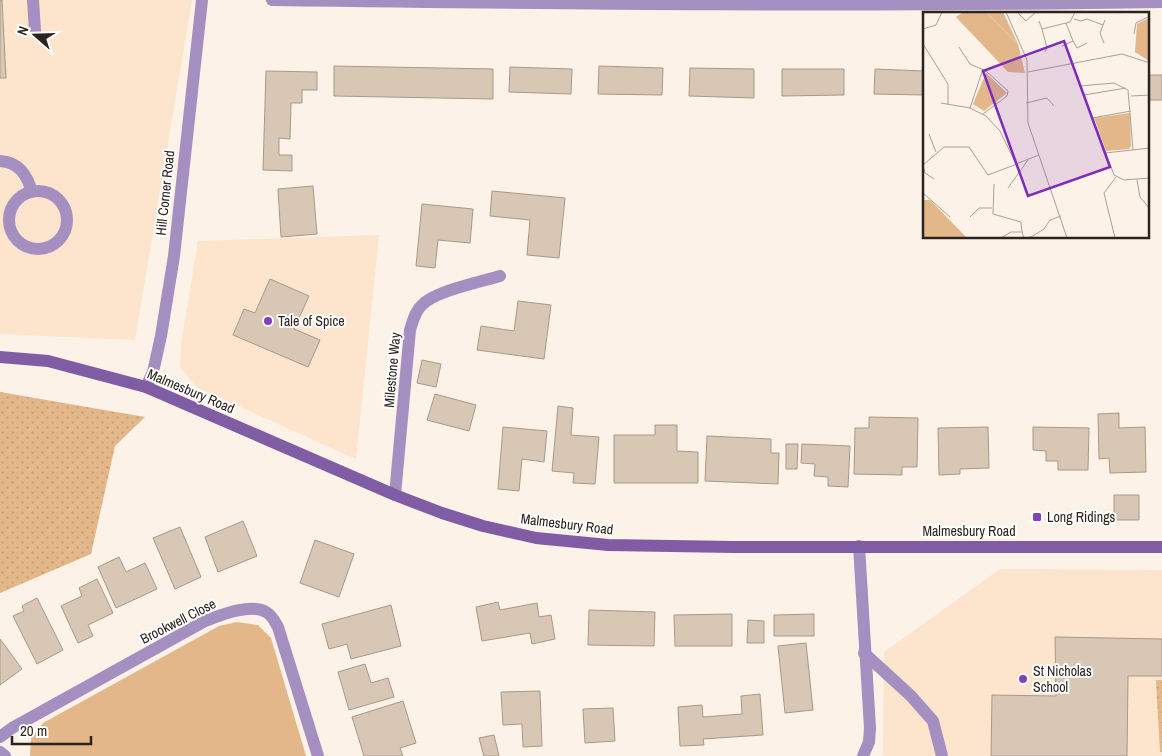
<svg xmlns="http://www.w3.org/2000/svg" width="1162" height="756" font-family="'Archivo Narrow',sans-serif">
<style>
.built{fill:#fce4cd}
.grass{fill:#e3b789}
.park{fill:url(#park-dots)}
.building{fill:#d9c7b6;stroke:#a99888}
.lines{fill:none;stroke-linecap:round;stroke-linejoin:round}
.lane{stroke:#a58ec0;stroke-width:12}
.street{stroke:#a58ec0;stroke-width:12}
.secondary{stroke:#7f5ca4;stroke-width:12}
.poi-dot{fill:#8142b7;stroke:#fff;stroke-width:2}
.labels{text-anchor:middle;dominant-baseline:central;stroke-width:4;stroke-linejoin:round;paint-order:stroke}
.street-label{font-size:14px;fill:#2b241e;stroke:#fff}
.poi-label{font-size:14px;fill:#2b241e;stroke:#fff;text-anchor:start}
.inset-road{fill:none;stroke:#a9a097;stroke-width:1}
.view{fill:#7b2cbf;fill-opacity:0.15;stroke:#7b2cbf;stroke-width:2.5}
.inset-edge{fill:none;stroke:#2b241e;stroke-width:2.5}
</style>
<defs>
<pattern id="park-dots" width="8" height="8" patternUnits="userSpaceOnUse" patternTransform="scale(1.25)"><rect width="8" height="8" fill="#e3b789"/><path d="M2 2h.1M6 6h.1" fill="none" stroke="#c39d76" stroke-width="1.8" stroke-linecap="round"/></pattern>
</defs>
<rect width="100%" height="100%" fill="#fdf2e7"/>
<path class="built" d="M0,0h192l-57,340 -135,-6z
M379,235l-23,224 -158,-71 -7,-7 -11,-14 1,-23 17,-103z
M1000,569l162,1v186h-279l1,-104z"/>
<path class="grass" d="M237,622l21,3 13,13 35,118h-276l1,-18 12,-15 176,-97z"/>
<path class="park" d="M0,392l145,25 -30,29 -24,108 -91,39z
M1156,680h6v72h-2z"/>
<path class="building" d="M0,0h2l4,78h-6z
M334,66l159,3v30l-159,-3z
M599,66l64,2 -1,27 -64,-1z
M510,67l62,2 -1,25 -62,-2z
M690,68l64,1v29l-65,-2z
M782,69h62v26l-62,1z
M875,69l49,2v24l-50,-1z
M266,71l51,1v18h-15v13h-11l-1,36 -11,-1v17h13v16l-29,-1z
M1148,75h14v25h-14z
M313,186l4,48 -36,3 -3,-48z
M492,191l73,7 -6,60 -32,-3 3,-35 -40,-4z
M422,204l51,5 -3,34 -32,-3 -3,28 -19,-2z
M270,279l39,17 -15,33 26,11 -12,27 -75,-32 11,-26 11,4z
M518,301l33,4 -7,54 -67,-9 4,-24 33,5z
M422,360l19,4 -5,23 -19,-4z
M435,394l41,11 -7,26 -42,-11z
M558,406l15,2 -2,27 28,2 -4,47 -22,-1 1,-10 -22,-2z
M1119,413v15l26,-1 1,45 -36,1 -1,-15 -10,1 -1,-45z
M869,417l49,1 -1,49h-15v8l-48,-1 1,-46h14z
M655,425h22v26l21,1v31h-84v-48h41z
M503,427l44,4 -3,31 -22,-3 -3,32 -21,-2z
M988,427l1,41 -29,1v5l-21,1 -1,-47z
M1033,427l56,1 -1,42h-30v-9h-12v-10l-13,-1z
M707,436l64,3v14h8l-1,31 -73,-3z
M786,444h12l-1,25h-11z
M802,444l48,2 -2,41 -20,-1v-9l-14,-1 1,-12 -14,-1z
M1114,495h25v25h-25z
M243,521l14,35 -39,16 -13,-35z
M180,527l21,50 -26,12 -22,-51z
M315,540l39,14 -15,43 -39,-14z
M119,557l7,15 19,-9 12,26 -41,19 -18,-41z
M97,579l16,34 -25,12 5,11 -15,7 -17,-37 21,-10 -3,-8z
M37,598l26,52 -26,14 -24,-48 11,-5 -2,-5z
M498,602l2,8 37,-7 2,14 12,-2 4,24 -23,5 -2,-11 -48,8 -6,-34z
M391,605l10,41 -50,13 -4,-15 -18,5 -7,-25z
M589,610l66,2 -1,34 -66,-1z
M732,614v32h-57l-1,-31z
M814,614v22h-40v-21z
M748,620l16,1v22h-17z
M1055,637l107,2v37h-34l-1,80h-136l1,-61 64,1z
M0,639l22,30 -22,16z
M806,643l7,67 -28,3 -7,-67z
M365,664l6,19 17,-5 6,19 -45,13 -11,-38z
M540,691l2,55 -19,1 -1,-23 -19,1 -2,-33z
M760,694l3,41 -60,4 1,6 -24,1 -2,-39 24,-2 1,12 39,-3 -1,-18z
M403,701l13,42 -16,5 3,8h-39l-12,-39z
M613,708l2,33 -30,2 -2,-34z
M494,735l5,21h-15l-5,-18z"/>
<g class="lines">
<path class="lane" d="M33,0l2,31
M0,161c19,1 27,14 32,31
M9 220a29 29 0 1 1 58 0a29 29 0 1 1-58 0Z
M864,653l47,43 22,25 9,35"/>
<path class="street" d="M272,0c297,4 593,7 890,2
M146,387l7,-15 8,-36 13,-80 28,-256
M395,495l15,-165c3,-9 5,-19 12,-25 13,-14 58,-23 78,-29
M859,546l11,182 -1,14 -6,14
M0,737l12,-9 193,-107c16,-6 45,-18 61,-9 6,3 9,10 12,15l40,129
M0,752l5,4"/>
<path class="secondary" d="M0,357l48,4 98,26 249,108 47,18 41,13 53,12 72,7 126,2h428"/>
</g>
<g class="poi-dot">
<circle cx="268" cy="321" r="5"/>
<rect x="1032" y="512" width="10" height="10" rx="2.5"/>
<circle cx="1023" cy="679" r="5"/>
</g>
<g class="labels">
<g class="street-label">
<text transform="translate(165 193) rotate(-84)">Hill Corner Road</text>
<text transform="translate(392 370) rotate(-85)">Milestone Way</text>
<text transform="translate(191 391) rotate(23)">Malmesbury Road</text>
<text transform="translate(567 524) rotate(7)">Malmesbury Road</text>
<text x="969" y="531">Malmesbury Road</text>
<text transform="translate(178 621) rotate(-27)">Brookwell Close</text>
</g>
<g class="poi-label">
<text x="278" y="321">Tale of Spice</text>
<text x="1047" y="517">Long Ridings</text>
<text x="1033" y="671">St Nicholas<tspan x="1033" dy="16">School</tspan></text>
</g>
</g>
<g transform="translate(923 12)">
<rect width="226" height="226" fill="#fdf2e7"/>
<path d="M63,0h17l15,32zM226,6v43l-14,-9 2,-28zM63,61l21,20 -23,18 -11,-7z" fill="#e3b789"/>
<path d="M40,0h23l32,32 7,29 -17,-1 -52,-55zM207,101l1,33 -2,3 -23,2 -12,-33zM0,188h7l37,38h-44z" fill="#e3b789"/>
<path class="inset-road" d="M83,0l21,48 1,63 39,115M94,0l9,9 10,-9M151,7l7,2 6,-2 16,6 2,-5M116,9l3,8 28,-7 5,-10M180,13l-3,8 4,10M0,17l13,-4 6,-13M119,17l5,19 -2,4M211,22l2,-11 14,-7M150,29l4,7 10,-5M0,32l25,40v20M139,34l11,-5 -7,-18M36,35l11,17 16,7 22,20 -1,5 -24,18M149,51l42,112 10,5 26,-2M105,60l94,-18 28,9M157,74l34,-3 14,7 5,60M161,83l42,-7M208,84l19,-1M18,91l29,5 16,8 14,15 16,33 23,-9M103,91l21,-5 7,8M47,96l13,-39M169,106l39,-7M6,122l7,18M182,141l45,-5M11,167l-9,-6 -2,-8 21,-18h25l19,28 29,-11M214,168l3,17 10,12M71,172l-1,30 28,8 1,10M85,176l20,-28M0,181l27,24M47,205l9,-9h13M78,226l10,-6h11l2,6 7,-1 13,-8 6,-9 11,-4M192,226l-11,-45 12,-16"/>
<path class="view" d="M141,29l46,126 -82,29 -45,-125z"/>
<rect width="226" height="226" class="inset-edge"/>
</g>
<g transform="translate(35 35) rotate(290)" stroke="#ffffff" stroke-width="4" paint-order="stroke">
<path d="M0-4L9 19L0 12L-9 19Z" fill="#2b241e"/>
<text y="-8" font-size="14" font-weight="bold" text-anchor="middle" fill="#2b241e">N</text>
</g>
<path d="M12 736v8h79v-8" fill="none" stroke="#2b241e" stroke-width="2.5"/>
<text x="20" y="736" font-size="15" fill="#2b241e" stroke="#ffffff" stroke-width="4" paint-order="stroke">20 m</text>
</svg>
